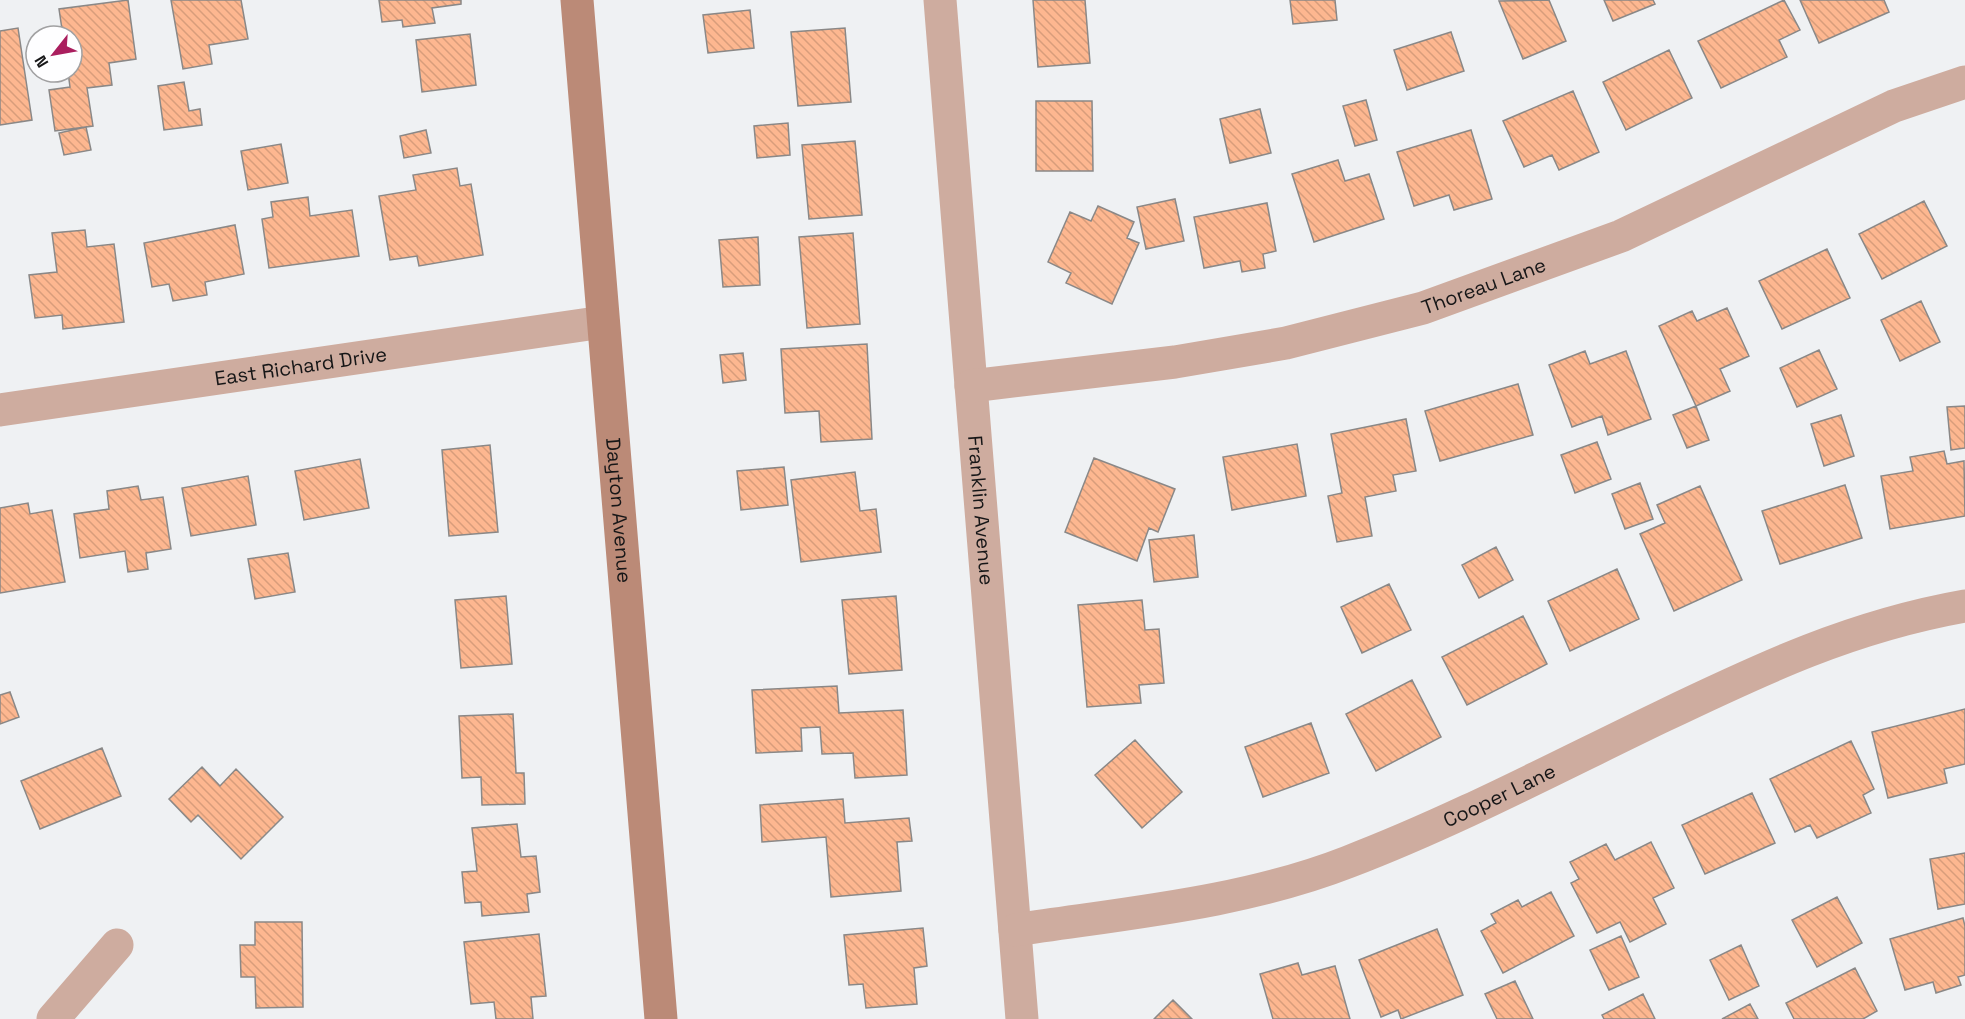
<svg xmlns="http://www.w3.org/2000/svg" width="1965" height="1019" font-family="'Space Grotesk',sans-serif">
<style>
.building{fill:url(#building-back-hatch);stroke:#8a8887;stroke-width:1.5}
.lines{fill:none;stroke-linecap:round;stroke-linejoin:round}
.minor{stroke:#ceac9f;stroke-width:33}
.secondary{stroke:#bb8a77;stroke-width:33}
.labels{text-anchor:middle;dominant-baseline:central;stroke-width:4.5;stroke-linejoin:round;paint-order:stroke}
.street-label{font-size:20px;fill:#161617;stroke:#fefeff}
</style>
<defs>
<pattern id="building-back-hatch" width="6" height="6" patternUnits="userSpaceOnUse" patternTransform="scale(1.5)"><rect width="6" height="6" fill="#fdb790"/><path d="M-1 5l2 2M0 0l6 6M5-1l2 2" fill="none" stroke="#d89d7b"/></pattern>
</defs>
<rect width="100%" height="100%" fill="#eff1f3"/>
<path class="building" d="M128,0l8,59 -27,4 3,22 -25,3 6,38 -38,5 -6,-41 21,-3 -2,-15h4v-36h-9l-4,-27z
M171,0h70l7,39 -39,6 3,19 -29,5z
M379,0h82v4l-29,4 3,15 -32,4 -1,-7 -20,2z
M1033,0h52l5,63 -52,4z
M1290,0h45l2,20 -44,4z
M1549,0l17,41 -43,18 -24,-58z
M1604,0h49l2,4 -42,17z
M1784,0l16,30 -21,10 8,17 -66,31 -23,-47z
M1800,0h84l5,12 -70,31z
M750,10l4,38 -46,5 -5,-38z
M18,28l14,92 -32,5v-94z
M845,28l6,74 -53,4 -7,-74z
M1451,32l13,39 -57,19 -13,-40z
M470,34l6,51 -54,7 -6,-52z
M1669,50l23,48 -66,32 -23,-48z
M184,82l5,29 11,-2 2,16 -38,5 -6,-44z
M1573,91l26,61 -40,18 -7,-15 -28,12 -21,-46z
M1366,100l11,40 -22,6 -12,-40z
M1036,101h56l1,70h-57z
M1260,109l11,44 -41,10 -10,-44z
M788,123l2,32 -33,3 -3,-32z
M86,127l5,23 -27,5 -5,-22z
M426,130l5,23 -27,5 -4,-22z
M1471,130l21,69 -38,11 -5,-15 -35,11 -17,-54z
M855,141l7,74 -53,4 -7,-74z
M281,144l7,39 -40,7 -7,-39z
M1338,160l7,21 24,-7 15,45 -70,23 -22,-68z
M457,168l3,18 11,-2 12,71 -64,11 -2,-10 -27,4 -11,-64 37,-6 -3,-15z
M308,197l2,19 42,-6 7,46 -90,12 -7,-49 11,-2 -2,-15z
M1175,199l9,42 -38,8 -9,-42z
M1924,201l23,45 -65,33 -23,-45z
M1267,203l9,48 -13,3 2,14 -23,4 -2,-11 -36,7 -10,-51z
M1098,206l36,16 -7,16 12,5 -27,61 -46,-21 5,-10 -23,-11 22,-50 21,9z
M235,225l9,49 -39,8 2,13 -34,6 -4,-17 -17,3 -8,-44z
M85,230l2,17 27,-3 10,78 -61,7 -1,-14 -27,3 -6,-43 28,-3 -5,-39z
M853,233l7,91 -53,4 -8,-91z
M758,237l2,48 -37,2 -4,-47z
M1827,249l23,49 -68,31 -23,-48z
M1921,301l19,41 -40,19 -19,-41z
M1727,308l22,48 -29,13 10,22 -34,15 -37,-80 33,-15 5,10z
M867,344l5,95 -51,3 -2,-31 -34,2 -4,-64z
M1819,350l18,39 -40,18 -17,-39z
M1585,351l5,13 36,-13 25,68 -43,16 -6,-19 -30,11 -23,-62z
M743,353l3,27 -23,3 -3,-28z
M1518,384l15,51 -93,26 -15,-50z
M1696,406l13,34 -22,8 -14,-33z
M1965,406v42l-14,2 -4,-43z
M1841,415l13,41 -30,10 -13,-42z
M1406,419l10,52 -23,4 3,16 -31,6 7,39 -35,6 -9,-46 14,-3 -11,-59z
M1597,442l14,37 -36,14 -14,-38z
M1297,444l9,52 -74,14 -9,-53z
M490,445l8,87 -49,4 -7,-86z
M1944,451l3,13 17,-3 1,55 -75,13 -9,-53 32,-5 -3,-14z
M1094,458l81,31 -17,43 -9,-4 -12,33 -72,-29z
M360,459l9,49 -65,12 -9,-49z
M784,467l4,38 -47,5 -4,-39z
M855,472l5,39 16,-2 5,43 -80,10 -10,-82z
M248,476l8,49 -65,11 -9,-48z
M1640,483l13,36 -28,10 -13,-35z
M1845,485l17,53 -82,26 -18,-53z
M138,486l3,14 22,-3 8,52 -25,4 2,16 -20,3 -3,-21 -45,7 -6,-44 35,-5 -2,-18z
M1700,486l42,94 -68,31 -34,-77 25,-11 -8,-18z
M28,503l2,11 22,-4 13,72 -65,11v-85z
M1194,535l4,42 -44,5 -5,-42z
M1496,547l17,33 -34,18 -17,-33z
M288,553l7,39 -40,7 -7,-40z
M1617,569l22,50 -69,32 -22,-50z
M1389,584l22,46 -49,23 -21,-46z
M506,596l6,68 -51,4 -6,-68z
M896,596l6,74 -53,4 -7,-74z
M1142,600l3,30 14,-1 5,54 -25,2 2,18 -54,4 -9,-102z
M1523,616l24,48 -80,41 -25,-48z
M1412,680l29,57 -65,34 -30,-57z
M837,686l2,27 64,-3 4,65 -52,3 -2,-25 -31,1 -2,-27 -19,1 1,23 -46,2 -4,-63z
M10,692l9,25 -19,7v-29z
M1965,709v55l-21,5 3,14 -59,15 -16,-66z
M513,714l3,59h8l1,31 -43,1 -1,-28 -19,1 -3,-62z
M1311,723l18,50 -66,24 -18,-50z
M1135,740l47,52 -40,36 -47,-53z
M1851,741l23,48 -11,6 8,18 -54,25 -7,-13 -15,7 -25,-53z
M102,748l19,48 -81,33 -19,-48z
M202,767l18,19 16,-17 47,48 -42,42 -43,-44 -7,7 -22,-23z
M1752,793l23,50 -70,31 -23,-49z
M843,799l2,24 64,-5 3,23 -15,1 4,49 -70,6 -5,-60 -64,5 -2,-37z
M517,824l4,33 15,-1 4,36 -13,2 2,18 -47,4 -1,-14 -16,1 -3,-31 15,-1 -5,-43z
M1651,842l23,46 -21,10 13,26 -36,18 -10,-20 -23,11 -26,-50 8,-4 -9,-17 36,-18 9,16z
M1965,853v51l-27,5 -8,-50z
M1551,892l23,44 -71,37 -22,-42 15,-8 -5,-9 27,-14 4,7z
M1837,897l25,46 -45,24 -25,-47z
M1963,918l2,8v49l-7,2 3,8 -25,8 -3,-11 -28,8 -15,-51z
M255,922h47l1,85 -47,1 -1,-31h-14l-1,-32h15z
M923,928l4,38 -13,2 3,36 -51,4 -3,-24 -14,1 -5,-50z
M1437,929l26,66 -62,24 -3,-9 -17,7 -22,-57z
M539,934l7,62 -15,1 2,22h-37l-2,-17 -23,2 -7,-62z
M1621,936l18,41 -30,13 -19,-40z
M1741,945l18,41 -30,14 -19,-40z
M1298,963l4,12 33,-9 15,53h-77l-13,-45z
M1855,968l22,43 -14,8h-69l-8,-16z
M1515,981l18,38h-36l-12,-25z
M1643,994l12,25h-51l-2,-4z
M1173,1000l19,19h-38z
M1750,1004l8,15h-36z"/>
<g class="lines">
<g class="minor">
<path id="s1" d="M940,0l82,1019"/>
<path id="s2" d="M971,386l204,-24 111,-19 137,-35 198,-72 273,-130 71,-24"/>
<path id="s3" d="M0,410l603,-88"/>
<path id="s4" d="M1015,930c111,-17 228,-27 333,-68 107,-41 209,-95 313,-145 102,-49 191,-91 304,-111"/>
<path d="M53,1019l64,-74"/>
</g>
<path class="secondary" id="s5" d="M577,0l84,1019"/>
</g>
<g class="labels">
<g class="street-label">
<text stroke="none"><textPath href="#s2" startOffset="524">Thoreau Lane</textPath></text>
<text stroke="none"><textPath href="#s3" startOffset="304">East Richard Drive</textPath></text>
<text stroke="none"><textPath href="#s1" startOffset="512">Franklin Avenue</textPath></text>
<text stroke="none"><textPath href="#s5" startOffset="512">Dayton Avenue</textPath></text>
<text stroke="none"><textPath href="#s4" startOffset="506">Cooper Lane</textPath></text>
</g>
</g>
<g transform="translate(54 54) rotate(239)"><circle r="28" fill="#fefeff" stroke="#a1a1a2" stroke-width="1.5"/>
<path d="M0-4.5L10 22L0 15L-10 22Z" fill="#aa1e5e"/>
<text y="-9" font-size="16" font-weight="bold" text-anchor="middle" fill="#161617">N</text>
</g>
</svg>
